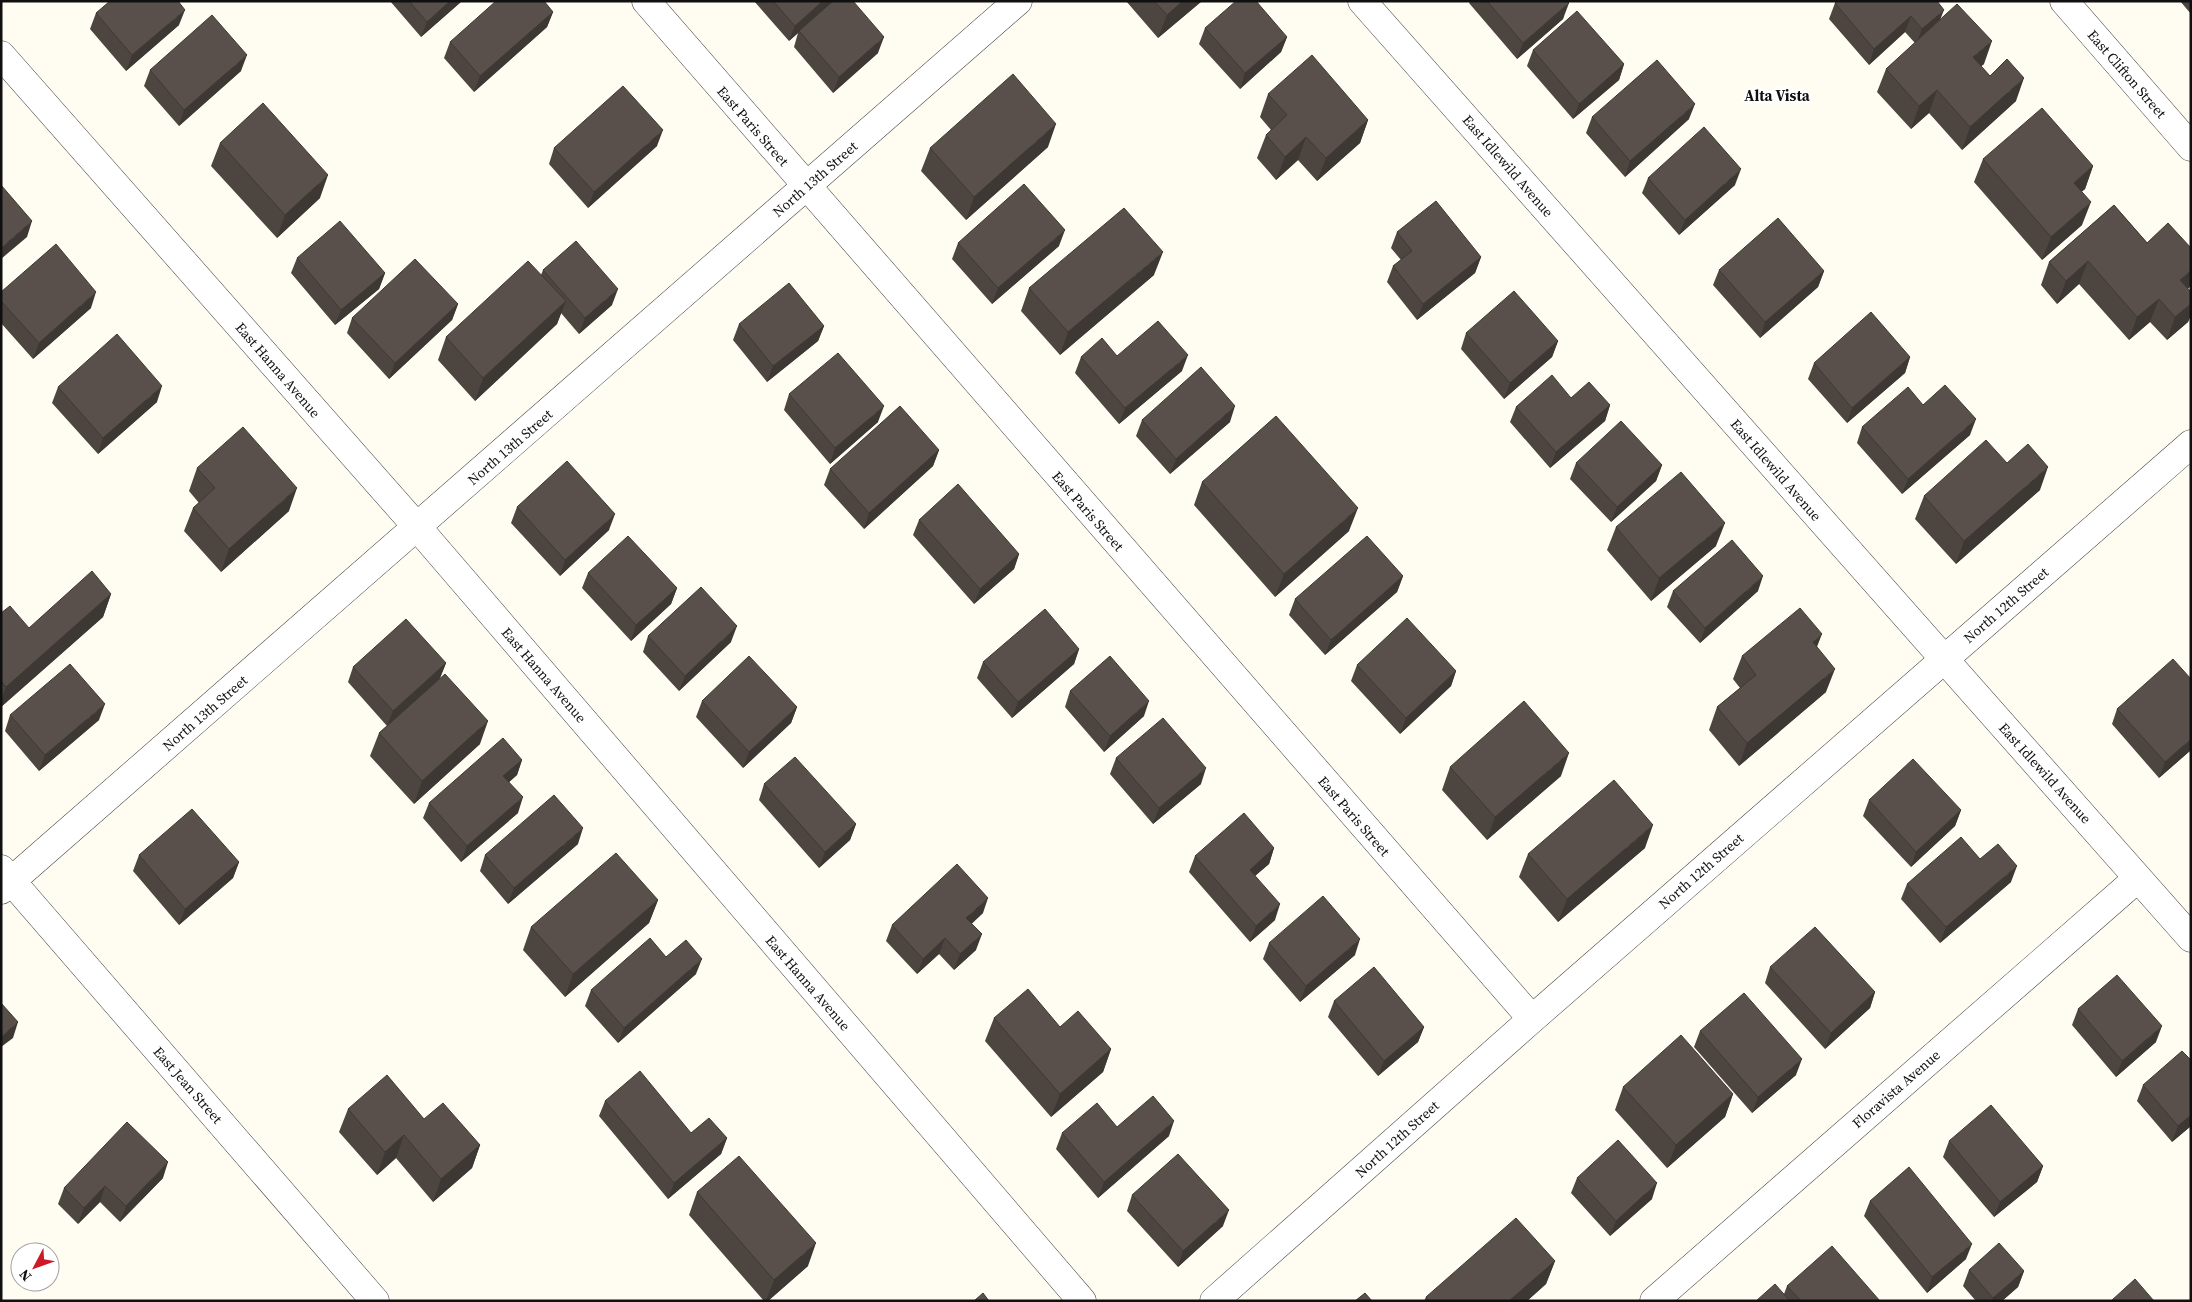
<svg xmlns="http://www.w3.org/2000/svg" width="2192" height="1302" font-family="'Source Serif 4',serif">
<style>
.lines{fill:none;stroke-linecap:round;stroke-linejoin:round}
.minor-casing{stroke:#434343;stroke-width:29}
.tertiary-casing{stroke:#434343;stroke-width:29}
.minor{stroke:#fff;stroke-width:28}
.tertiary{stroke:#fff;stroke-width:28}
.wall{fill:#4d4540}
.shaded-wall{fill:#3e3834}
.building{fill:#59504b;stroke:#3e3834}
.labels{text-anchor:middle;dominant-baseline:central;stroke-width:5;stroke-linejoin:round;paint-order:stroke}
.street-label{font-size:14px;fill:#101010;stroke:#fff}
.neighbourhood-label{font-size:15px;font-weight:bold;fill:#101010;stroke:#fff}
</style>
<rect width="100%" height="100%" fill="#fffcf2"/>
<g class="lines">
<g class="minor-casing">
<path id="minor" d="M646,1l886,1018
M1362,1l829,937
M2064,1l127,146
M1,869l374,432
M1,890l1017,-889
M1214,1301l318,-282 659,-575
M1654,1301l484,-423"/>
</g>
<g class="tertiary-casing">
<path id="tertiary" d="M1,55l417,473 664,773"/>
</g>
<use href="#minor" class="minor"/>
<use href="#tertiary" class="tertiary"/>
</g>
<path class="wall" d="M390,1h72l-41,36z
M754,1h99l25,52 -45,40 -39,-46 4,-14 -9,8z
M1126,1h76l-44,37z
M1470,1h97l-4,18 -46,40 -48,-56z
M2180,1h11v13z
M1835,3l106,16 43,45 -3,2 9,10 26,25 -54,49 -33,-37 -18,16 -34,-37 9,-23 29,-26 -10,-11 -36,33 -40,-46z
M553,12l-6,15 -73,65 -30,-34 6,-16z
M96,13l83,12 -53,46 -36,-42z
M1205,28l82,9 -6,15 -41,37 -41,-45z
M1533,50l91,14 -5,16 -46,39 -46,-53z
M150,70l91,1 -62,55 -35,-40z
M1268,94l100,26 -8,23 -43,38 -19,-21 -22,20 -19,-22 9,-23 5,-5 -11,-13z
M1592,117l97,2 -64,58 -39,-44z
M220,143l100,55 -43,40 -66,-72z
M657,146l-69,62 -39,-44 5,-16z
M1048,147l-82,73 -45,-49 9,-23z
M1983,159l110,7 -8,23 -4,3 1,33 -40,35 -68,-78z
M1648,178l87,7 -56,50 -37,-42z
M2114,205l77,87v23l-3,7 -21,18 -17,-18 -21,18 -50,-56 -22,20 -16,-19 8,-23z
M1397,232l84,25 -6,16 -58,47 -30,-38 6,-16 8,-6 -10,-12z
M958,243l101,3 -67,58 -40,-45z
M297,258l88,15 -6,16 -44,36 -44,-52z
M543,270l69,35 -33,29 -18,-21 -4,11 -82,77 -37,-41 8,-23 95,-62z
M1719,270l105,1 -6,16 -58,51 -47,-53z
M1154,275l-94,80 -39,-44 8,-23z
M1,292l90,16 -58,51 -32,-36z
M458,304l-6,16 -63,59 -42,-46 5,-15z
M739,324l85,2 -6,15 -51,41 -34,-42z
M1466,333l92,8 -6,16 -48,42 -43,-50z
M1117,356l65,15 -63,53 -44,-51 6,-16z
M1910,357l-5,16 -58,50 -39,-44 6,-16z
M58,387l99,15 -59,52 -46,-51z
M789,394l89,28 -48,42 -46,-54z
M1610,405l-5,16 -55,47 -40,-46 6,-15z
M1142,420l88,2 -60,52 -34,-38z
M1862,427l108,8 -68,59 -45,-51z
M939,450l-6,16 -69,63 -40,-44 6,-16z
M1576,463l86,2 -6,16 -45,41 -41,-43z
M197,468l92,43 -68,61 -37,-41 9,-23 6,-5 -10,-12z
M1202,482l147,49 -74,66 -81,-92z
M2040,490l-84,74 -41,-45 9,-23z
M517,507l92,23 -49,46 -49,-53z
M919,520l100,34 -5,15 -40,35 -61,-69z
M1616,527l100,19 -65,55 -44,-51z
M588,573l89,15 -6,16 -40,37 -49,-53z
M1403,576l-6,16 -72,63 -36,-40 6,-16z
M1673,591h85l-58,52 -33,-36z
M111,594l-8,23 -102,90v-94l28,15z
M648,636l83,6 -52,49 -36,-39z
M1817,647l9,45 -87,74 -30,-36 8,-23 23,-19 -7,-9 9,-23z
M1079,649l-5,15 -62,54 -35,-40 6,-16z
M446,663l-6,15 40,66 -66,60 -44,-48 9,-23 8,-7 -39,-44 5,-15z
M1357,665l99,6 -5,15 -51,48 -49,-53z
M1070,691l74,25 -40,36 -39,-45z
M702,701l95,6 -6,16 -48,45 -47,-51z
M2117,709l74,41 -32,28 -47,-54z
M10,715l89,5 -60,51 -34,-40z
M1116,758l85,26 -48,40 -43,-50z
M522,760l-5,15 -8,7 9,31 -57,49 -38,-44 6,-15z
M1450,767l111,9 -74,64 -45,-50z
M764,784l92,40 -6,16 -31,28 -60,-68z
M1869,800l92,10 -6,16 -44,41 -48,-51z
M578,844l-70,60 -28,-33 5,-16z
M1274,848l-5,16 -14,12 20,44 -25,22 -61,-70 6,-16z
M1645,848l-87,74 -39,-45 9,-23z
M139,855l100,7 -6,16 -54,47 -46,-54z
M1980,859l31,23 -71,61 -39,-44 6,-15z
M658,900l-9,23 -84,74 -42,-47 8,-23z
M983,913l-11,10 4,27 -22,20 -15,-16 -22,20 -31,-33 6,-16z
M1269,943l86,12 -55,47 -37,-43z
M666,957l30,17 -78,69 -33,-37 6,-16z
M1770,967l105,25 -5,16 -45,41 -60,-66z
M1334,1001l90,26 -6,15 -40,34 -50,-59z
M2078,1009l78,33 -40,35 -44,-52z
M994,1018l66,9 51,22 -8,23 -52,45 -66,-76z
M1700,1031l96,44 -44,38 -58,-66z
M2191,1060v66l-19,16 -35,-41 6,-16z
M1623,1087l110,7 -8,23 -58,51 -52,-58z
M605,1101l86,32 36,5 -6,16 -53,45 -69,-83z
M348,1109l76,10 56,26 -8,23 -39,34 -37,-44 -19,17 -38,-43z
M1117,1127l52,9 -71,62 -42,-49 6,-16z
M1949,1141l94,25 -6,16 -43,35 -51,-60z
M163,1178l-43,44 -20,-20 -22,22 -20,-20 6,-16z
M1577,1178l75,21 -42,37 -39,-43z
M697,1192l111,74 -40,35h-4l-75,-86z
M1132,1195l91,31 -45,41 -51,-56z
M1870,1201l96,58 -39,34 -63,-77z
M1555,1261l-9,23 -19,17h-103l2,-4z
M1969,1270l55,1 -6,16 -16,14h-26l-13,-15z
M1787,1286l93,15h-124l28,-7z"/>
<path class="shaded-wall" d="M450,1h12l-41,36 6,-15z
M823,1h12l-36,30 -1,2 -9,8 6,-15z
M1183,1h19l-44,37 9,-23z
M1569,3l-6,16 -46,40 6,-16z
M185,10l-6,15 -53,46 6,-16z
M1944,10l-6,15 -22,20 6,-16z
M553,12l-6,15 -73,65 6,-16z
M1911,16l-6,16 -36,33 5,-16z
M884,37l-6,16 -45,40 6,-16z
M1287,37l-6,15 -41,37 5,-16z
M1992,41l-8,23 -20,16 9,-23z
M247,55l-6,16 -62,55 5,-16z
M1624,64l-5,16 -46,39 6,-15z
M2024,78l-8,23 -54,49 8,-23z
M1937,90l-8,23 -18,16 8,-23z
M1695,104l-6,15 -64,58 5,-16z
M1368,120l-8,23 -43,38 9,-23z
M1056,124l-8,23 -82,73 8,-23z
M663,130l-6,16 -69,62 6,-16z
M1306,137l-8,23 -22,20 9,-23z
M2093,166l-8,23 -20,17 9,-23z
M1741,169l-6,16 -56,50 6,-15z
M328,175l-8,23 -43,40 8,-23z
M2091,202l-9,23 -40,35 9,-23z
M32,221l-5,16 -26,22v-11z
M1065,230l-6,16 -67,58 6,-16z
M1163,252l-9,23 -94,80 8,-23z
M1481,257l-6,16 -58,47 6,-16z
M2088,261l-9,23 -22,20 9,-23z
M2191,270v16l-19,17 8,-23z
M1824,271l-6,16 -58,51 5,-16z
M385,273l-6,16 -44,36 6,-15z
M618,289l-6,16 -33,29 6,-16z
M96,292l-5,16 -58,51 6,-16z
M2159,299l-9,23 -21,18 8,-23z
M566,301l-9,23 -82,77 8,-23z
M458,304l-6,16 -63,59 6,-16z
M2191,304v11l-3,7 -21,18 8,-23z
M824,326l-6,15 -51,41 6,-16z
M1558,341l-6,16 -48,42 6,-16z
M1188,355l-6,16 -63,53 6,-16z
M1910,357l-5,16 -58,50 5,-15z
M162,386l-5,16 -59,52 5,-16z
M1610,405l-5,16 -55,47 6,-16z
M884,406l-6,16 -48,42 5,-16z
M1235,406l-5,16 -60,52 6,-15z
M1976,419l-6,16 -68,59 6,-15z
M939,450l-6,16 -69,63 5,-16z
M1662,465l-6,16 -45,41 6,-15z
M2048,467l-8,23 -84,74 8,-23z
M297,488l-8,23 -68,61 8,-23z
M1358,508l-9,23 -74,66 9,-23z
M615,514l-6,16 -49,46 5,-16z
M1725,523l-9,23 -65,55 8,-23z
M1019,554l-5,15 -40,35 6,-15z
M1403,576l-6,16 -72,63 6,-15z
M1763,576l-5,15 -58,52 5,-15z
M677,588l-6,16 -40,37 5,-16z
M111,594l-8,23 -102,90v-6l5,-14z
M737,626l-6,16 -52,49 6,-15z
M1822,634l-9,23v-15z
M1079,649l-5,15 -62,54 6,-16z
M446,663l-6,15 -53,48 6,-15z
M1835,669l-9,23 -87,74 8,-23z
M1456,671l-5,15 -51,48 6,-16z
M1149,701l-5,15 -40,36 6,-16z
M105,704l-6,16 -60,51 6,-16z
M797,707l-6,16 -48,45 6,-16z
M488,721l-8,23 -66,60 8,-23z
M2191,739v11l-32,28 6,-16z
M1569,753l-8,23 -74,64 8,-23z
M522,760l-5,15 -19,17 5,-16z
M1206,768l-5,16 -48,40 6,-16z
M523,797l-5,16 -57,49 6,-16z
M1961,810l-6,16 -44,41 5,-15z
M856,824l-6,16 -31,28 6,-16z
M1653,825l-8,23 -87,74 9,-23z
M583,828l-5,16 -70,60 6,-16z
M1274,848l-5,16 -25,21 6,-15z
M239,862l-6,16 -54,47 6,-16z
M2017,866l-6,16 -71,61 6,-16z
M988,898l-5,15 -22,21 5,-16z
M658,900l-9,23 -84,74 8,-23z
M1280,904l-5,16 -25,22 6,-16z
M982,934l-6,16 -22,20 6,-16z
M945,938l-6,16 -22,20 6,-15z
M1360,939l-5,16 -55,47 6,-16z
M702,959l-6,15 -78,69 6,-15z
M1875,992l-5,16 -45,41 6,-16z
M18,1022l-5,16 -12,9v-10z
M2162,1026l-6,16 -40,35 6,-16z
M1424,1027l-6,15 -40,34 6,-15z
M1111,1049l-8,23 -52,45 9,-23z
M1802,1059l-6,16 -44,38 6,-16z
M1733,1094l-8,23 -58,51 9,-23z
M2191,1115v11l-19,16 6,-16z
M1174,1121l-5,15 -71,62 6,-16z
M404,1135l-8,23 -19,17 8,-23z
M727,1138l-6,16 -53,45 6,-16z
M480,1145l-8,23 -39,34 8,-23z
M168,1162l-5,16 -43,44 6,-16z
M2043,1166l-6,16 -43,35 6,-15z
M1657,1183l-5,16 -42,37 6,-15z
M105,1186l-5,16 -22,22 6,-16z
M1229,1210l-6,16 -45,41 5,-16z
M816,1243l-8,23 -40,35h-2l8,-21z
M1972,1244l-6,15 -39,34 5,-16z
M1555,1261l-9,23 -19,17h-18z
M2024,1271l-6,16 -16,14h-10l1,-3z"/>
<path class="building" d="M110,1h68l7,9 -53,45 -36,-42z
M409,1h41l-23,21z
M496,1h48l9,11 -73,64 -30,-34z
M773,1h50l-28,25z
M833,1h20l31,36 -45,40 -40,-46z
M1154,1h29l-16,14z
M1236,1h20l31,36 -42,36 -40,-45z
M1487,1h80l2,2 -46,40z
M1837,1h100l7,9 -22,19 -11,-13 -37,33 -39,-46z
M1957,4l35,37 -19,16 17,19 17,-17 17,19 -54,49 -33,-37 -18,16 -33,-37z
M1577,11l47,53 -45,40 -46,-54z
M212,15l35,40 -63,55 -34,-40z
M1312,55l56,65 -42,38 -20,-21 -21,20 -19,-22 21,-20 -19,-21z
M1657,60l38,44 -65,57 -38,-44z
M1013,74l43,50 -82,73 -44,-49z
M623,86l40,44 -69,62 -40,-44z
M263,103l65,72 -43,40 -65,-72z
M2042,108l51,58 -19,17 17,19 -40,35 -68,-78z
M1704,127l37,42 -56,51 -37,-42z
M1024,184l41,46 -67,58 -40,-45z
M1,185l31,36 -31,27z
M1436,201l45,56 -58,47 -30,-38 19,-15 -15,-19z
M2114,205l33,38 21,-20 23,25v22l-11,10 11,12v12l-16,13 -16,-18 -22,18 -49,-56 -22,20 -17,-19z
M1124,208l39,44 -95,80 -39,-44z
M1778,218l46,53 -59,51 -46,-52z
M340,221l45,52 -44,37 -44,-52z
M576,241l42,48 -33,29 -42,-48z
M56,244l40,48 -57,51 -38,-42v-9z
M415,259l43,45 -63,59 -43,-45z
M528,261l38,40 -83,77 -37,-41z
M789,283l35,43 -51,40 -34,-42z
M1514,291l44,50 -48,42 -44,-50z
M1871,312l39,45 -58,51 -38,-45z
M1158,321l30,34 -63,53 -44,-51 21,-19 15,18z
M117,334l45,52 -59,52 -45,-51z
M838,353l46,53 -49,42 -46,-54z
M1201,367l34,39 -59,53 -34,-39z
M1552,375l19,23 18,-16 21,23 -54,47 -40,-45z
M1945,385l31,34 -68,60 -46,-52 46,-40 15,18z
M900,406l39,44 -70,63 -39,-44z
M1276,416l82,92 -74,66 -82,-92z
M1621,421l41,44 -45,42 -41,-44z
M243,427l54,61 -68,61 -36,-41 22,-20 -18,-20z
M1986,440l21,23 21,-19 20,23 -84,74 -40,-45z
M567,461l48,53 -50,46 -48,-53z
M1681,472l44,51 -66,55 -43,-51z
M958,484l61,70 -39,35 -61,-69z
M628,536l49,52 -41,37 -48,-52z
M1367,536l36,40 -72,64 -36,-41z
M1732,540l31,36 -58,52 -32,-37z
M92,571l19,23 -105,93 -5,-6v-68l9,-7 19,22z
M701,587l36,39 -52,50 -37,-40z
M1800,608l22,26 -9,8 22,27 -88,74 -30,-36 39,-32 -14,-19z
M1045,609l34,40 -61,53 -35,-40z
M1407,618l49,53 -50,47 -49,-53z
M406,619l40,44 -53,48 -40,-44z
M749,656l48,51 -48,45 -47,-51z
M1110,656l39,45 -39,35 -40,-45z
M2173,659l18,20v60l-26,23 -48,-53z
M70,664l35,40 -60,51 -35,-40z
M445,674l43,47 -66,60 -43,-48z
M1524,701l45,52 -74,64 -45,-50z
M1163,718l43,50 -47,40 -43,-50z
M503,738l19,22 -19,16 20,21 -56,49 -38,-43z
M795,757l61,67 -31,28 -61,-68z
M1913,759l48,51 -45,42 -47,-52z
M1614,780l39,45 -86,74 -39,-45z
M554,795l29,33 -69,60 -29,-33z
M192,809l47,53 -54,47 -46,-54z
M1244,813l30,35 -24,22 30,34 -24,22 -61,-70z
M1961,837l19,22 18,-15 19,22 -71,61 -39,-43z
M616,853l42,47 -85,74 -42,-47z
M957,864l31,34 -22,20 16,16 -22,20 -15,-16 -22,21 -31,-34z
M1323,896l37,43 -54,47 -37,-43z
M1815,927l60,65 -44,41 -61,-66z
M650,938l16,19 20,-17 16,19 -78,69 -33,-38z
M1374,967l50,60 -40,34 -50,-60z
M2117,975l45,51 -40,35 -44,-52z
M1028,989l32,38 18,-16 33,38 -51,45 -66,-76z
M1744,993l58,66 -44,38 -58,-66z
M1,1003l17,19 -17,15z
M1681,1035l52,59 -57,51 -53,-58z
M2182,1051l9,9v55l-13,11 -35,-41z
M640,1071l51,62 18,-15 18,20 -53,45 -69,-82z
M387,1075l37,44 19,-16 37,42 -39,34 -37,-44 -19,17 -37,-43z
M1153,1096l21,25 -70,61 -42,-49 35,-30 20,24z
M1991,1105l52,61 -43,36 -51,-61z
M127,1122l41,40 -42,44 -21,-20 -21,22 -20,-20z
M1618,1140l39,43 -41,38 -39,-43z
M1178,1154l51,56 -46,41 -51,-56z
M739,1156l77,87 -42,37 -77,-88z
M1909,1167l63,77 -40,33 -62,-76z
M1516,1218l39,43 -46,40h-80l-3,-4z
M1999,1243l25,28 -31,27 -24,-28z
M1832,1246l48,55h-79l-14,-15z
M2135,1279l19,22h-43z
M1775,1284l15,17h-34z
M983,1293l6,8h-15z
M1365,1293l7,8h-17z"/>
<g class="labels">
<g class="street-label">
<text transform="translate(2127 74) rotate(49)">East Clifton Street</text>
<text transform="translate(753 126) rotate(49)">East Paris Street</text>
<text transform="translate(1508 166) rotate(49)">East Idlewild Avenue</text>
<text transform="translate(815 179) rotate(-41)">North 13th Street</text>
<text transform="translate(278 370) rotate(49)">East Hanna Avenue</text>
<text transform="translate(510 447) rotate(-41)">North 13th Street</text>
<text transform="translate(1776 470) rotate(49)">East Idlewild Avenue</text>
<text transform="translate(1088 511) rotate(49)">East Paris Street</text>
<text transform="translate(2006 605) rotate(-41)">North 12th Street</text>
<text transform="translate(544 675) rotate(49)">East Hanna Avenue</text>
<text transform="translate(205 713) rotate(-41)">North 13th Street</text>
<text transform="translate(2045 773) rotate(48)">East Idlewild Avenue</text>
<text transform="translate(1354 816) rotate(49)">East Paris Street</text>
<text transform="translate(1701 871) rotate(-41)">North 12th Street</text>
<text transform="translate(808 983) rotate(49)">East Hanna Avenue</text>
<text transform="translate(188 1085) rotate(49)">East Jean Street</text>
<text transform="translate(1896 1089) rotate(-41)">Floravista Avenue</text>
<text transform="translate(1397 1139) rotate(-42)">North 12th Street</text>
</g>
<g class="neighbourhood-label">
<text x="1777" y="95">Alta Vista</text>
</g>
</g>
<rect width="2192" height="1302" fill="none" stroke="#101010" stroke-width="5"/>
<g transform="translate(35 1267) rotate(229)"><circle r="24" fill="#ffffff" stroke="#9f9f9f"/>
<path d="M0-4L9 19L0 12L-9 19Z" fill="#ce1927"/>
<text y="-8" font-size="14" font-weight="bold" text-anchor="middle" fill="#101010">N</text>
</g>
</svg>
